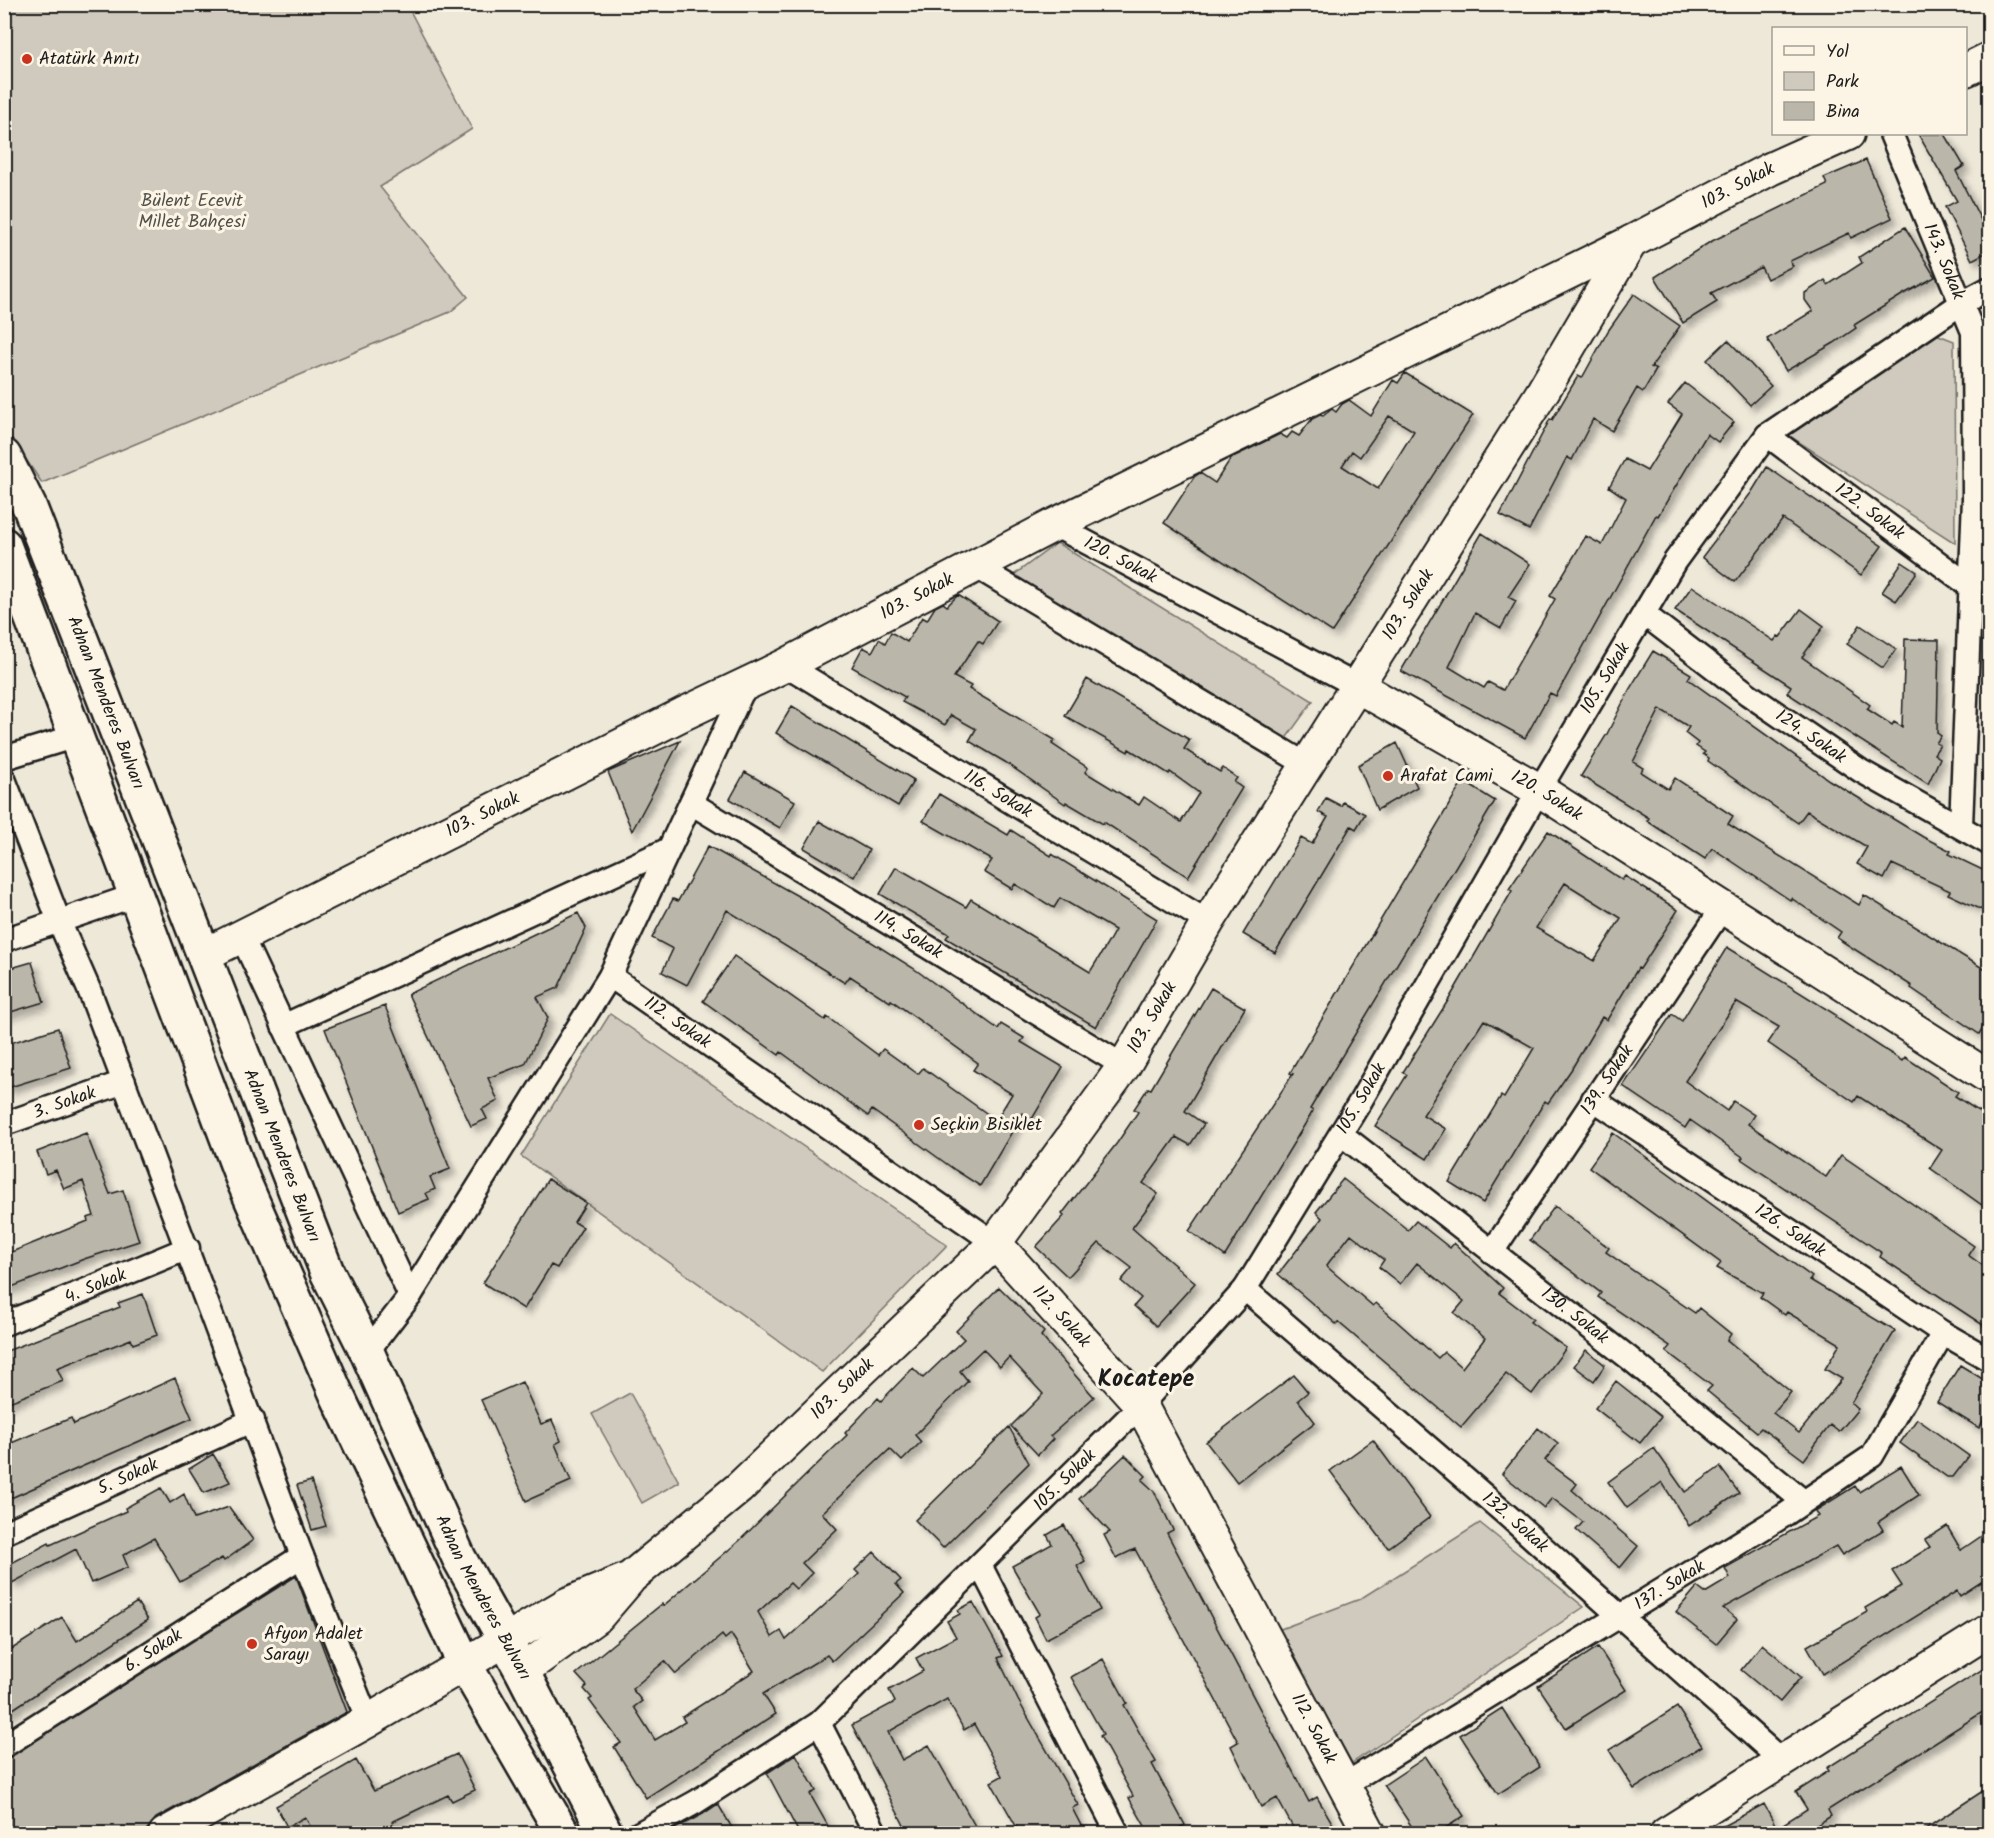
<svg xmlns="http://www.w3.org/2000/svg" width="1994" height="1838" font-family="Kalam,sans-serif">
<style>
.green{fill:#cfcabd;stroke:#76736c;stroke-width:1.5}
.building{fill:#bab6aa;stroke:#1c1c1c;stroke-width:1.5;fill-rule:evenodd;filter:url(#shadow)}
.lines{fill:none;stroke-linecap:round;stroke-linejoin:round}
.street-casing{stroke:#1c1c1c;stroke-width:27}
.secondary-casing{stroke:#1c1c1c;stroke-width:36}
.primary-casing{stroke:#1c1c1c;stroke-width:38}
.street{stroke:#fcf5e5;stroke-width:22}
.secondary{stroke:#fcf5e5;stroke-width:32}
.primary{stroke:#fcf5e5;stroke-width:33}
.poi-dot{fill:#c8321e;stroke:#fcf5e5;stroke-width:2}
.labels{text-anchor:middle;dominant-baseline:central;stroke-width:6;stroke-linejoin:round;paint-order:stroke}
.poi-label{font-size:18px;fill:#1c1c1c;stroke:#fcf5e5;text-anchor:start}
.street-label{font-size:18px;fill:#1c1c1c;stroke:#fcf5e5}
.park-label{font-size:18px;fill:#52504c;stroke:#fcf5e5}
.district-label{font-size:24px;font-weight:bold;fill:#1c1c1c;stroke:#fcf5e5}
</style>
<defs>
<filter id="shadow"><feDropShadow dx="5.5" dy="5.5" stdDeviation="3" flood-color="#0004"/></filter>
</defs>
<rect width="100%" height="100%" fill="#eee8d9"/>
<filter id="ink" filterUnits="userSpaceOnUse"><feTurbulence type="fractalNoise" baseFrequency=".0167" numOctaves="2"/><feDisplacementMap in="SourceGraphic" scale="12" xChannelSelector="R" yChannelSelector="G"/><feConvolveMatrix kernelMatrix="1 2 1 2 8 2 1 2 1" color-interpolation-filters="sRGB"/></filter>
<g filter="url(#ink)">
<path class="green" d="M4,5h403l65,124 -92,58 88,110 -18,15 -408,171 -37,-54z
M1936,334l18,7 1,202 -170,-110z
M1057,543l256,158 -31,43 -279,-161z
M610,1014l337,231 -125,127 -301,-216z
M630,1393l49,89 -37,21 -50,-89z
M1480,1523l104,84 -232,156 -74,-133 82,-31z"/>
<path class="building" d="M1918,134h27l19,32 -8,5 33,65v15l-17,9 -27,-53 12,-6z
M1866,160l26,58 -41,20 -2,-5 -59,28 3,5 -26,13 -6,-12 -50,26 6,9 -34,21 -28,-46 55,-35 117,-57 -3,-7z
M1905,227l30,50 -33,18 -48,30 2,3 -22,15 -48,28 -19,-32 46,-28 -8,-11v-7l20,-13 3,5 34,-22 -3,-6z
M1634,294l46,32 -29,41 5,3 -13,22 -6,-4 -25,43 -19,-12 -21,41 -5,-3 -38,73 -29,-15 50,-96 2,1 26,-44 4,2 26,-47z
M1728,340l43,46 -21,19 -43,-45z
M1405,373l68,42 -141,217 -168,-109 30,-46 6,-4 15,10 16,-25 49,-24 7,4 5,-6 7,4 13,-17 8,-4 3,1 9,-7 4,3 6,-8 7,-4 22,16 22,-36 5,3zM1389,416l25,15 -36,58 -36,-23 10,-15 8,6z
M1685,383l49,39 -16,20 -11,-8 -49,82 -2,-1 -100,181 -6,-3 -25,45 -124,-67 81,-138 48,31 -22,33 8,4 -15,27 -26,-15 -26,54 35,21 4,-6 15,8 52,-91 -5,-3 36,-60 16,9 24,-47 -17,-11 16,-28 22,12 35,-57 -14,-10z
M1767,467l115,79 -21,29 -78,-56 -48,63 -33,-25 49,-64z
M1902,562l15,10 -21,29 -14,-9z
M1692,586l82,55 4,-5 2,1 21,-28 23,17 -22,31 68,48 -3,4 25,16 2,-3 8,5 3,-88 34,1 -2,93 4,3 -5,7 4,2 -6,9 6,4 -12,26 -141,-91 4,-7 -116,-76z
M958,595l40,26 -15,23 -5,-3 -24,36 17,9 -2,3 86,51 -3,4 36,24 -3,4 54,33 5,-8 37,25 18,-29 -29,-21 -1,2 -40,-25 -1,3 -63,-36 22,-37 103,61 -6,9 36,23 3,-4 14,10 -3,4 8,6 -54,89 -84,-55 -1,2 -37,-22 -1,2 -60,-42 -36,-21 7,-12 -25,-14 -6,10 -43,-23 3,-5 -53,-30 11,-20 9,5 7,-13 6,4 6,-11 16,10 15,-25 5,3 8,-13 8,-4 4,3z
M1860,625l36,24 -13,19 -36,-24z
M1653,651l38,23 -3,5 141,101 94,57 28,14 -2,3 40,19v40l-41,-19 2,-3 -58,-27 -8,15 -27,-15 10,-17 -60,-36 -9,12 -90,-62 1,-3 -6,-4 2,-2 -9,-6 2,-3 -13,-10 4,-6 -29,-18 -27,53 10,6 -2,4 27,17 7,-11 58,38 -5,8 131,81 5,-10 125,77v45l-10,17 -68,-46 1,-2 -75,-48 4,-6 -50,-34 -1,2 -78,-52 -7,11 -58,-38 2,-3 -68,-42 26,-42 22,-44z
M792,706l122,74 -16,26 -122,-73z
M680,741l-48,90 -24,-59z
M1397,743l20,44 -40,23 -19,-45z
M745,772l50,29 -15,27 -50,-29z
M1463,781l32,20 -185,308 3,2 -88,145 -36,-25 104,-157 -3,-1z
M939,794l69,41 3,-5 40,26 1,-2 105,65 -61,108 -150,-89 3,-4 -69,-40 16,-27 70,40 5,-8 119,73 16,-26 9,-16 -55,-32 -6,10 -39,-24 -3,5 -28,-17 8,-12 -69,-39z
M1326,798l15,8 2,-4 22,12 -9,15 -5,-3 -76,127 -32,-19 58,-96 11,6 16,-27 -10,-5z
M819,821l50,29 -15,27 -50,-29z
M1548,831l74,49 3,-4 53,34 -38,59 -2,-1 -31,52 -5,-3 -31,53 -23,33 -3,-2 -62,102 -34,-21 52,-86 3,2 30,-50 -50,-28 -61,95 23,14 -19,30 -52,-33 32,-51 -4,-3 46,-73 63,-108 -3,-2zM1565,883l56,35 -27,43 -58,-33z
M708,846l97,54 108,68 85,61 3,-5 23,14 -3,4 42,25 -31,52 -9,-6 -43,73 -25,-16 -83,-60 -4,6 -87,-64 -2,3 -76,-54 31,-45 91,64 2,-3 51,38 5,-6 35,25 5,-6 73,52 16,-26 -39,-24 5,-7 -87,-63 -1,2 -40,-26 -5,7 -118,-73 -40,75 -25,-13 11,-23 -21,-11 21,-39 5,2z
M578,913l8,15 -28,60 -21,9 11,21 -23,46 -37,14 10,23 -16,8 5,10 -16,7 -63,-132z
M1727,947l109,68 -1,2 67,44 3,-4 53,35 -3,4 34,22v92l-59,-42 12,-18 -84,-54 -4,6 -86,-59 11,-16 -43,-25 -51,79 42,30 6,-10 21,14 -6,9 78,53 15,-22 133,91 -6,9 21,15v59l-109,-72 2,-4 -141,-94 2,-2 -53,-37 -5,8 -62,-42 49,-72 10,7z
M32,962l12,40 -40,12v-44z
M1211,988l34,20 -60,103 19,13 -14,21 -14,-8 -33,46 15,11 -26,34 63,55 -39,43 -22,-20 7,-8 -20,-17 11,-13 -33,-25 -31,34 -32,-30 28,-31 -2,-2 55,-71 21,-31 -4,-3 14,-21 3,1z
M385,1006l65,163 -20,8 5,12 -9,4 3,6 -31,13 -73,-183z
M58,1028l13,40 -67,21v-44z
M86,1133l24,61 13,-4 16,51 -55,18 -80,31v-35l84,-34 -1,-3 7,-2 -11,-35 -19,8 -8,-19 -10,4 -9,-22z
M1613,1133l199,144 -2,3 85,51 -44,72 7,6 -19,23 -9,-7 -26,35 -43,-32 -4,4 -50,-41 5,-5 -46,-35 4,-5 -72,-49 3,-4 -71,-53 25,-34 54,42 -3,4 89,61 4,-5 32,26 -4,6 64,52 -18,21 26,20 43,-54 -17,-10 15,-25 -53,-32 -2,3 -25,-18 3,-4 -46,-25 4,-5 -132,-96z
M548,1179l38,24 -12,19 9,5 -26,41 -6,-3 -27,44 -41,-26z
M1343,1179l65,51 8,-9 34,27 4,-5 49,45 -4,5 34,26 -3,3 36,26 -34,46 -26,-20 -45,53 -123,-105 -2,2 -58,-50 44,-56 -6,-6zM1351,1234l33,26 -5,7 21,17 17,-21 47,38 -10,12 31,25 -23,30 -18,-16 -6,6 -62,-55 -3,3 -47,-40z
M999,1287l45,45 -3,4 53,61 -44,39 3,3 -15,16 -27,-29 32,-32 -34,-37 -9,10 -17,-18 -23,22 8,10 -53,54 6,7 -19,19 -12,-12 -68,64 15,16 -35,34 10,10 -16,16 -6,-6 -32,29 14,25 9,-6 5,9 73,-66 -4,-4 19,-18 27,28 -5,4 8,9 -72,68 -5,-6 -64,39 13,20 -130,84 -32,-51 7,-4 -32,-43 3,-2 -8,-9 3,-3 -11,-12 86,-70 1,2 76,-65 108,-106 -2,-2 33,-35 3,3 32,-33 10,10 41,-39 -8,-8zM731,1634l23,37 -72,46 3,5 -30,18 -21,-33 8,-6 -10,-12 33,-28 11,13 46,-39 3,4z
M143,1294l14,41 -24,9 -2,-5 -74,29 6,13 -59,23v-52l116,-45 -2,-4z
M1586,1350l19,15 -11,16 -20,-15z
M1960,1365l29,18v27l-10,18 -42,-26z
M1294,1375l14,17 -10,8 17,22 -78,60 -31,-40z
M175,1378l17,40 -188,83v-55l67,-28 3,6z
M1616,1381l45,36 -21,26 -45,-35z
M522,1382l19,42 11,-4 9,21 -6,3 16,37 -45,20 -45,-101z
M1917,1419l52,37 -16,21h-6l-47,-34z
M1009,1427l20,36 -86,85 -28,-28z
M1538,1428l20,16 -13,16 32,24 -5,6 66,56 -18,22 -44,-38 7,-8 -31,-24 -8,10 -42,-34z
M1373,1440l57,77 -42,31 -58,-77z
M1654,1448l31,44 35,-25 19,26 -50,33 -27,-44 -35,26 -19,-26z
M213,1454l17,28 -26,11 -15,-24z
M1125,1455l21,21 -4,4 12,11 19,39 -6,3 142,269 8,-5 21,36h-42l-19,-35 -16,9 -30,-61 7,-4 -103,-193 -19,9 -12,-23 6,-3 -31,-33z
M1901,1466l18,29 -41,27 5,8 -41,25 -6,-9 -113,62 14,11 -21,25 -40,-32 21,-25 8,6 25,-15 -5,-10 93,-52 -3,-5 40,-25 4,6z
M311,1481l15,45 -14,4 -15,-45z
M161,1488l9,15 14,-9 10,25 35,-12 24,33 -29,21 -2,-3 -42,24 -26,-44 -31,17 5,12 -37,16 -15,-34 -64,34 -8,-16 45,-24 1,2 76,-34 -1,-3z
M1064,1525l21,36 -8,5 23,44 -54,29 -11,-22 5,-3 -28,-48 40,-22 -5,-9z
M1947,1526l14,24 28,-19v46l-29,19 -3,-5 -134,83 -16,-28 60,-34 -2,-4 37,-22 -10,-15 38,-24 -5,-7z
M296,1576l51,136 -191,106 -12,15h-140v-73z
M137,1602l11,18 -144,95v-61l58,-37 15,24z
M973,1602l30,54 -5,2 20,42 60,105 -6,3 13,25h-65l-29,-51 11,-6 -28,-52 -10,6 -17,-31 -59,33 14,28 27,-15 50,88h-71l-56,-108 43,-23 -6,-12 34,-19 -7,-13 40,-21 -9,-16 13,-7 -2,-4z
M1762,1644l39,33 -21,25 -39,-32z
M1598,1647l28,43 -60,38 -28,-42z
M1103,1659l24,44 -3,2 32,57 -4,2 33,61 -16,8h-20l-20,-35 4,-2 -33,-60 3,-2 -32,-57z
M1989,1665v43l-161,102 3,6 -26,17h-95l54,-29 13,24 30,-19 -11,-17 33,-21 -2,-3z
M1677,1707l25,39 -68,43 -25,-39z
M1502,1708l38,59 -42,27 -38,-59z
M457,1754l18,36 -23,11 -4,-6 -56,27 1,3 -14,8h-65l-9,-16 -18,10 -11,-21 80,-46 18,31z
M796,1754l20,37 -6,3 22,39h-33l-32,-60z
M1426,1757l38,59 -26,17h-22l-32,-48z
M1989,1787v46h-70l44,-29z
M718,1804l17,29h-68l36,-19z"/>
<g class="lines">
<g class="street-casing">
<g id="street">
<path id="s1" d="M1891,134l82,198 1,166 -13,328"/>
<path id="s2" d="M1767,435l204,152"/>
<path id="s3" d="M1054,525l303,161"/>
<path d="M975,566l332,199"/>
<path id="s4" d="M1644,614l104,80 113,77 129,73"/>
<path id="s5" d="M786,665l422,257"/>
<path d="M4,758l72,-22"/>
<path d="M4,779l55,142 31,71 212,564 66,165"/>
<path id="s6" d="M691,803l433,263"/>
<path d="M241,935l169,361"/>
<path d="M4,940l132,-45"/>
<path id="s7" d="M610,976l385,267"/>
<path d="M283,1026l386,-177"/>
<path id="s8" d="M1593,1099l350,234 47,27"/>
<path id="s9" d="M4,1124l120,-42"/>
<path id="s10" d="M1341,1134l288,224 174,143"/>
<path id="s11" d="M1492,1252l231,-345"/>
<path id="s12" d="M1245,1289l263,227 274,245"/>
<path id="s13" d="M4,1324l184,-76"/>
<path d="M367,1352l43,-56 200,-320 136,-292"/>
<path id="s14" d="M4,1533l249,-113"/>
<path d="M980,1565l138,269"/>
<path d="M819,1723l57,111"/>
<path id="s15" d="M4,1746l298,-190"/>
<path id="s16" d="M1344,1785l439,-269 89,-60 71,-123"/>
<path id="s17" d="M638,1834l58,-32 123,-79 322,-318 104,-116 115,-187 179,-312 136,-229 92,-126 195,-132 28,-15"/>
</g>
</g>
<g class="secondary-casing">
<g id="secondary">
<path d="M1966,70l24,-12"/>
<path id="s18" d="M1357,686l182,104 451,288"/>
<path id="s19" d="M204,955l479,-241 103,-49 268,-140 577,-283 139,-73 78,-35"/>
<path id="s20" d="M995,1243l146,162 229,429"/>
<path d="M522,1671l76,-55 30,-35"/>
<path id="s21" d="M165,1834l203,-113 199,-117 63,-26 109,-90 256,-245 129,-177 84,-144 335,-531 88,-149"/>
<path d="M1666,1834l324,-204"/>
</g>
</g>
<g class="primary-casing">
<g id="primary">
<path id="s22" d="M4,456l26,52 297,764 40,80 92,206 63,113 84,163"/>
<path d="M4,545l239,635 93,213 129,272 98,169"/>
</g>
</g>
<use href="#street" class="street"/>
<use href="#secondary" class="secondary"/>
<use href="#primary" class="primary"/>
</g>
</g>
<g class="poi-dot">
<circle cx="27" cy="59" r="6"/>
<circle cx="1388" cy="776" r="6"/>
<circle cx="919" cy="1125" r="6"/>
<circle cx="252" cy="1644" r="6"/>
</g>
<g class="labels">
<g class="poi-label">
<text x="39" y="59">Atatürk Anıtı</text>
<text x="1400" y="776">Arafat Cami</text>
<text x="931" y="1125">Seçkin Bisiklet</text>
<text x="264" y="1634">Afyon Adalet<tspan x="264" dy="21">Sarayı</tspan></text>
</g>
<g class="street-label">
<text stroke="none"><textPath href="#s19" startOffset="1716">103. Sokak</textPath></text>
<text stroke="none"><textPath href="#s1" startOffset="138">143. Sokak</textPath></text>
<text stroke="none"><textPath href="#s2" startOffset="128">122. Sokak</textPath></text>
<text stroke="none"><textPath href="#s3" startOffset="75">120. Sokak</textPath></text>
<text stroke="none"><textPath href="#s19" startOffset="798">103. Sokak</textPath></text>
<text stroke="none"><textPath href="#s21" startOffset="1788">103. Sokak</textPath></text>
<text stroke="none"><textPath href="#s17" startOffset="1530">105. Sokak</textPath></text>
<text stroke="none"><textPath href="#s22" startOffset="267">Adnan Menderes Bulvarı</textPath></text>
<text stroke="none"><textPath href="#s4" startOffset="207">124. Sokak</textPath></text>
<text stroke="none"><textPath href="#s5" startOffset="248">116. Sokak</textPath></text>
<text stroke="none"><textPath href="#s18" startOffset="219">120. Sokak</textPath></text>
<text stroke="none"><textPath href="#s19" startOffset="312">103. Sokak</textPath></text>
<text stroke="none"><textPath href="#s6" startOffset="254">114. Sokak</textPath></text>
<text stroke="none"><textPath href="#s21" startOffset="1302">103. Sokak</textPath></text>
<text stroke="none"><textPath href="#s7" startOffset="82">112. Sokak</textPath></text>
<text stroke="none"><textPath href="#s11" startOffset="207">139. Sokak</textPath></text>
<text stroke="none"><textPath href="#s17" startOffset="1044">105. Sokak</textPath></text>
<text stroke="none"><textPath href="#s9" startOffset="64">3. Sokak</textPath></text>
<text stroke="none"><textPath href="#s22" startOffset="753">Adnan Menderes Bulvarı</textPath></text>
<text stroke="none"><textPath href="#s8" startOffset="237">126. Sokak</textPath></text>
<text stroke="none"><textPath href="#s13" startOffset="99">4. Sokak</textPath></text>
<text stroke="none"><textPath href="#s10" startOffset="296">130. Sokak</textPath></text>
<text stroke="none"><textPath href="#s20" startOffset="99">112. Sokak</textPath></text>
<text stroke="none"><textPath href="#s21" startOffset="816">103. Sokak</textPath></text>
<text stroke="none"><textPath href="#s14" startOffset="136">5. Sokak</textPath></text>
<text stroke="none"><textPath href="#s17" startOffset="558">105. Sokak</textPath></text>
<text stroke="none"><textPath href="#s12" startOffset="357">132. Sokak</textPath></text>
<text stroke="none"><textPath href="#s16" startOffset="382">137. Sokak</textPath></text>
<text stroke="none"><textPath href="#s22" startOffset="1239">Adnan Menderes Bulvarı</textPath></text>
<text stroke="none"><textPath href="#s15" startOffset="177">6. Sokak</textPath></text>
<text stroke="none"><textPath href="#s20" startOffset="585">112. Sokak</textPath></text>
</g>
<g class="park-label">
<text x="192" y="201">Bülent Ecevit<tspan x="192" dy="21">Millet Bahçesi</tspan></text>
</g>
<g class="district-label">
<text x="1146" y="1379">Kocatepe</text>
</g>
</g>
<rect width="1994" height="1838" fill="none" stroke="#fcf5e5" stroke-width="24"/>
<rect x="12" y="12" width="1970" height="1814" fill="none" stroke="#1c1c1c" stroke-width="2" filter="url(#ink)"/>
<rect x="1772" y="27" width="195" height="108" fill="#fcf5e5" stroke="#a29e95" stroke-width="1.5"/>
<rect x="1784" y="46" width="30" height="9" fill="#fcf5e5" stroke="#a29e95" stroke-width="1.5"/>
<text x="1826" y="57" font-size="18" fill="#1c1c1c">Yol</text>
<rect x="1784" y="72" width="30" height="18" fill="#cfcabd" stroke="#a29e95" stroke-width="1.5"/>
<text x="1826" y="87" font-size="18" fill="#1c1c1c">Park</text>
<rect x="1784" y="102" width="30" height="18" fill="#bab6aa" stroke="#a29e95" stroke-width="1.5"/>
<text x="1826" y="117" font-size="18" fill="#1c1c1c">Bina</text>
</svg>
